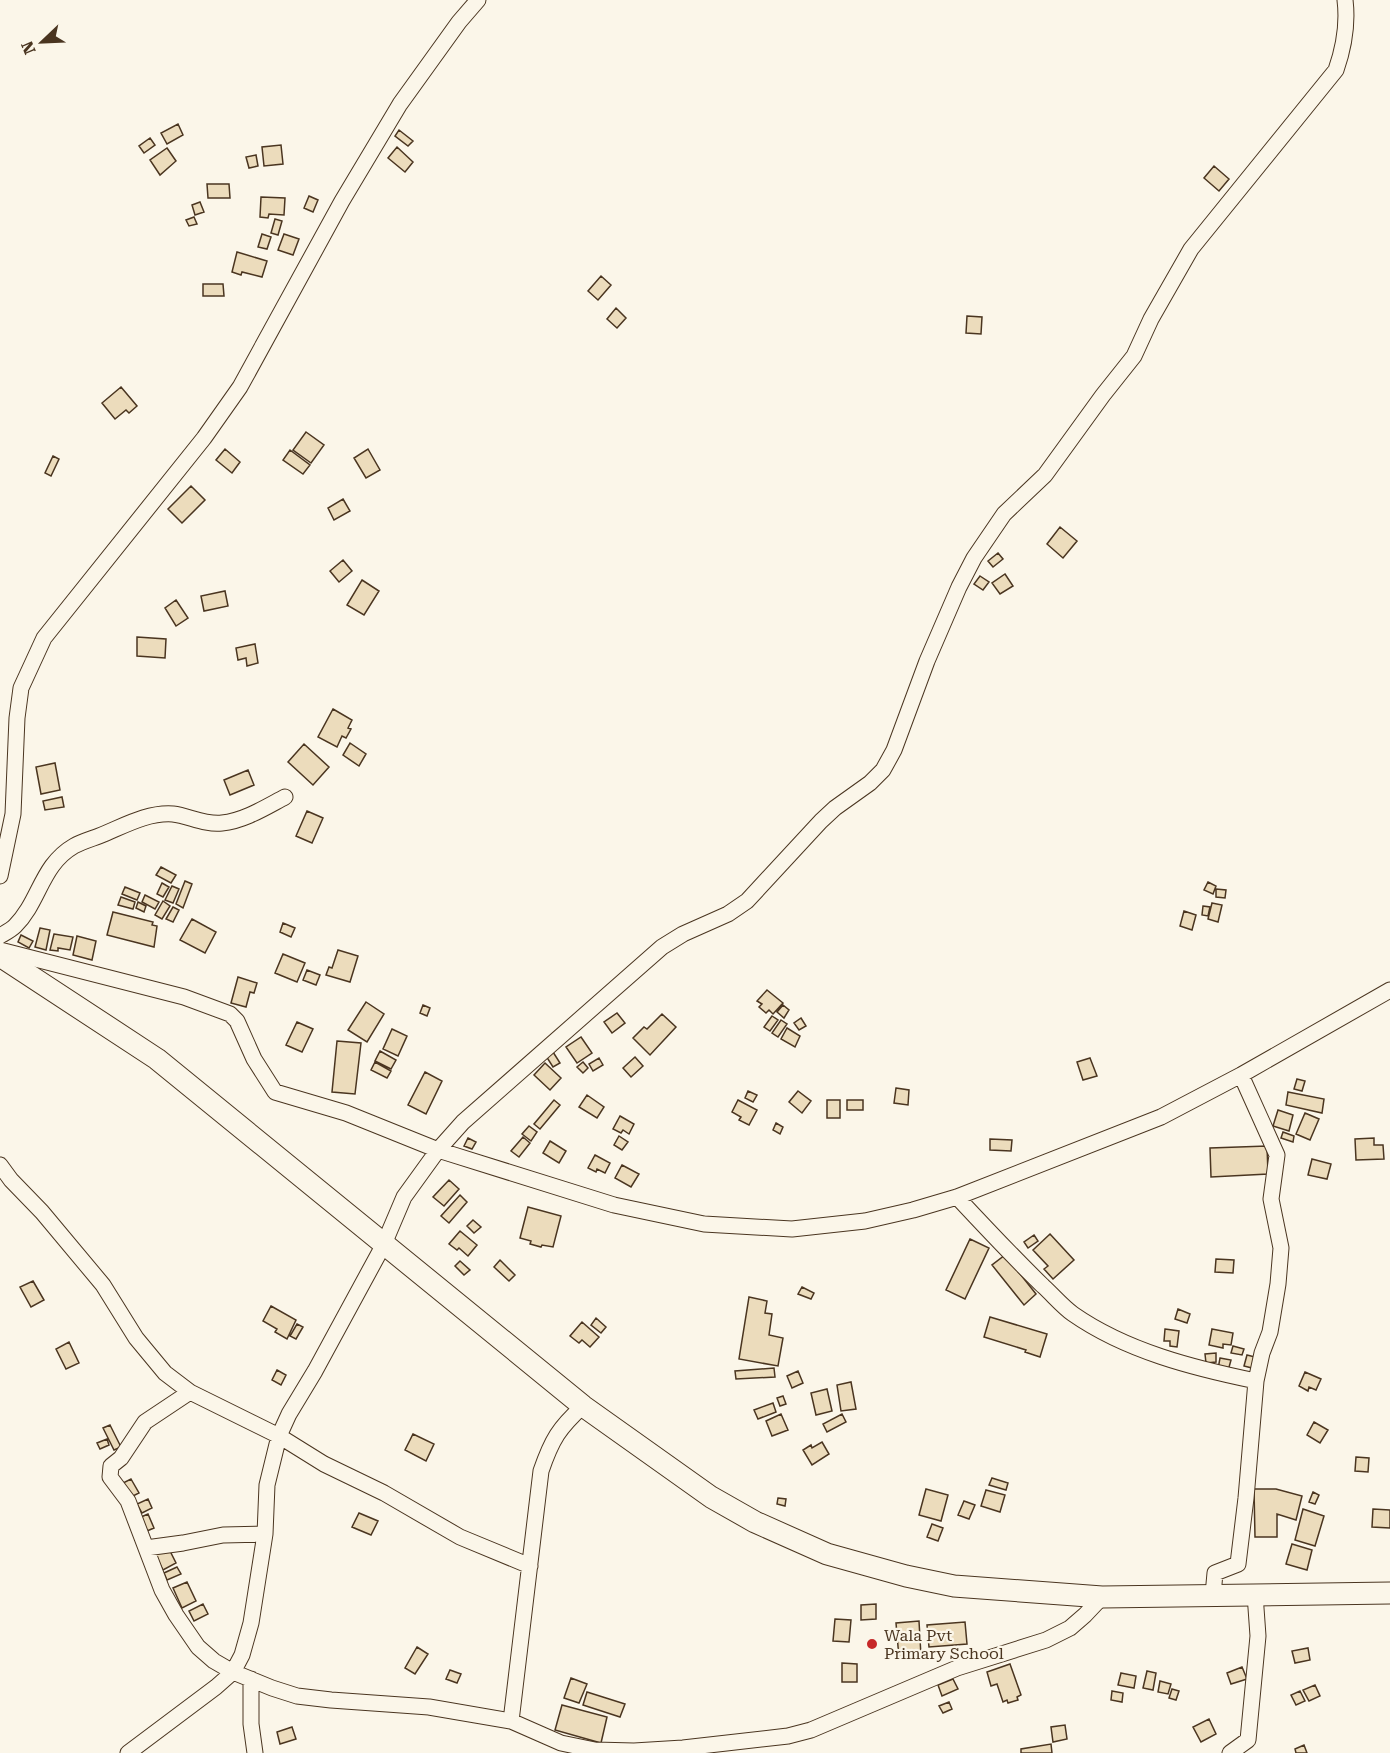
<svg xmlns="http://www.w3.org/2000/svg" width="1390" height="1753" font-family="'Roboto Serif',serif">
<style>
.building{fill:#ecdcbc;stroke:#4a3520;stroke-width:1.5}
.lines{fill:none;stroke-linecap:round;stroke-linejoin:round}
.minor-casing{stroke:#4a3520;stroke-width:17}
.secondary-casing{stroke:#4a3520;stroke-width:23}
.minor{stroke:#fbf6e9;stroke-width:15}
.secondary{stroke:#fbf6e9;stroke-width:21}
.poi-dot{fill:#c62828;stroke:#fbf6e9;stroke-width:2}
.labels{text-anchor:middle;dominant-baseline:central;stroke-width:4.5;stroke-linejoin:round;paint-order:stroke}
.poi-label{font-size:16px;fill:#4a3520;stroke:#fbf6e9;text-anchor:start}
</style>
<rect width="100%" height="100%" fill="#fbf6e9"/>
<path class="building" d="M178,124l5,11 -16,9 -6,-11z
M399,130l14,11 -5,5 -13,-10z
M150,138l5,7 -11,8 -5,-7z
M281,145l2,19 -19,2 -2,-19z
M397,147l16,15 -8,10 -17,-14z
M167,148l9,13 -16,14 -10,-15z
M256,155l2,11 -9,2 -3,-11z
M1214,166l15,13 -10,12 -15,-13z
M207,184h22l1,14h-22z
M309,196l9,4 -5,12 -9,-4z
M261,197l24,1 -1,17 -15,-1 -1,4 -8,-1z
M200,202l4,10 -9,3 -3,-10z
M194,217l3,7 -8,2 -3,-6z
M275,219l7,2 -4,14 -7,-2z
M262,234l9,3 -4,12 -9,-2z
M284,234l15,5 -6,16 -15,-5z
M237,252l30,9 -5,16 -20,-5 -1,3 -9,-3z
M601,276l10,9 -13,15 -10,-9z
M203,284h20l1,12h-21z
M616,308l10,10 -9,10 -10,-9z
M967,316l15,1 -1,17 -15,-1z
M121,387l16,19 -8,7 -3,-3 -11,9 -13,-16z
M306,432l18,13 -13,18 -18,-13z
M225,449l15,13 -8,11 -16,-13z
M368,449l12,21 -14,8 -12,-20z
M290,450l20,15 -7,9 -20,-14z
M53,456l6,3 -8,17 -6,-3z
M191,486l14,14 -23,23 -14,-14z
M343,499l7,12 -16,9 -6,-12z
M1060,527l17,14 -14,17 -16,-14z
M998,553l5,6 -10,8 -5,-6z
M343,560l9,11 -13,11 -9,-11z
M1005,574l8,12 -13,8 -8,-11z
M980,576l9,6 -6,8 -9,-6z
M362,580l17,11 -15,24 -17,-10z
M225,591l3,15 -24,5 -3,-15z
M176,600l12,18 -12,8 -11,-18z
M137,637l29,2 -1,19 -28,-2z
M255,644l3,19 -11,3 -1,-8 -8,2 -2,-12z
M333,709l19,11 -4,8 3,1 -5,9 -4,-2 -5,11 -19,-10z
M350,743l16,11 -7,12 -16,-11z
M304,744l25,23 -16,18 -25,-23z
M55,763l5,27 -19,4 -5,-27z
M248,770l6,15 -24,10 -6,-15z
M62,797l2,10 -19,3 -2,-9z
M307,811l16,7 -11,25 -16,-7z
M161,867l15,8 -5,8 -15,-8z
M185,881l7,3 -9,24 -7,-4z
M1208,882l8,4 -3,8 -9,-4z
M162,883l7,4 -6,10 -6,-3z
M172,886l7,3 -6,14 -8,-3z
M125,887l15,6 -3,7 -15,-6z
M1216,889l10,1 -1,8 -9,-1z
M145,895l14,7 -4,7 -13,-7z
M121,897l14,5 -2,7 -15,-4z
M163,901l7,5 -8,13 -7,-4z
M138,902l8,4 -2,6 -8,-4z
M1212,903l10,2 -4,17 -10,-3z
M1203,906l7,1 -2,9 -6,-1z
M173,907l6,3 -6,12 -7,-3z
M1184,911l12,4 -4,15 -12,-4z
M113,912l40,10 -1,3 5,1 -3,21 -47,-12z
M192,919l24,13 -11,21 -25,-13z
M283,923l12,5 -4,9 -11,-5z
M40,928l10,2 -4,20 -11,-3z
M54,934l19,3 -3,13 -12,-2v3l-8,-1z
M21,935l12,6 -4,7 -11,-6z
M77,936l19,5 -4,19 -19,-5z
M338,950l20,6 -8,26 -24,-7 3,-8 3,1z
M283,954l22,9 -8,19 -22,-9z
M307,970l13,5 -4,10 -13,-5z
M238,977l19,6 -3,10 -4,-1 -4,15 -15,-4z
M767,990l16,13 -10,11 -4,-4 -3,3 -7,-6 3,-3 -5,-3z
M366,1002l18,12 -17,28 -19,-12z
M423,1005l7,3 -3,8 -7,-3z
M783,1005l6,5 -5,8 -7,-6z
M617,1013l8,10 -13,10 -8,-11z
M662,1014l14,13 -26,28 -17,-17 11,-11 3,2z
M772,1016l6,4 -8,11 -6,-4z
M801,1018l5,8 -7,4 -5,-7z
M781,1020l6,4 -9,13 -6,-4z
M297,1022l16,7 -11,23 -16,-7z
M787,1028l13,8 -5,11 -14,-8z
M392,1029l15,7 -9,20 -15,-7z
M581,1037l11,16 -15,10 -11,-16z
M337,1041l24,2 -6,51 -23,-2z
M380,1051l16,9 -5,9 -16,-8z
M553,1052l7,11 -7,4 -7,-11z
M635,1057l8,9 -12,11 -8,-9z
M599,1058l4,7 -10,6 -4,-7z
M1090,1058l7,18 -14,4 -6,-18z
M375,1062l16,9 -4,7 -16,-8z
M583,1062l5,6 -5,5 -6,-6z
M545,1063l16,15 -11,12 -16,-15z
M425,1072l17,9 -16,33 -18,-9z
M1297,1079l8,2 -3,10 -8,-2z
M896,1088l13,2 -1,15 -14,-2z
M748,1091l9,4 -4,7 -8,-4z
M798,1091l13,10 -9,12 -13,-11z
M1288,1092l36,7 -2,14 -36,-8z
M587,1095l17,12 -7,11 -18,-11z
M554,1100l6,5 -20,24 -6,-5z
M738,1100l19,10 -8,15 -10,-5 2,-3 -9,-5z
M827,1100h13v18h-13z
M847,1100h16v10h-16z
M1278,1110l15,5 -4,16 -16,-5z
M1305,1113l14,6 -9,21 -14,-6z
M620,1116l14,8 -5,10 -6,-4 -2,3 -8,-4z
M776,1123l7,4 -3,7 -7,-4z
M529,1126l8,6 -6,9 -9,-7z
M1283,1132l11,4 -1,6 -12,-4z
M619,1136l9,6 -6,8 -8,-5z
M523,1137l7,6 -11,14 -8,-6z
M468,1138l8,4 -4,7 -8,-3z
M1374,1138v7h9l1,14 -28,1 -1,-21z
M990,1139l22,1 -1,11 -21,-1z
M550,1141l16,10 -7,12 -16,-10z
M1267,1146l1,28 -57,3 -1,-29z
M595,1155l15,8 -5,10 -8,-4 -1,3 -8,-4z
M1312,1159l19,5 -4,15 -19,-4z
M622,1165l17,9 -8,13 -16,-9z
M449,1180l10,9 -15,17 -11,-9z
M460,1195l7,7 -18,21 -8,-7z
M528,1207l33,9 -8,31 -11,-2 -1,2 -11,-3 1,-3 -11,-3z
M473,1220l8,7 -7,6 -7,-7z
M460,1231l17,14 -9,11 -9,-8 -2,2 -8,-6z
M1050,1234l24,26 -21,19 -9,-10 4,-3 -15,-16z
M1034,1235l4,6 -10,7 -4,-6z
M970,1239l19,9 -24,51 -19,-9z
M1005,1255l31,39 -12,11 -32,-40z
M1216,1259l18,1 -1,13 -18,-1z
M500,1260l15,15 -6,6 -15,-14z
M460,1261l10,9 -6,5 -9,-9z
M33,1281l11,19 -13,7 -11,-20z
M802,1287l12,6 -3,6 -13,-5z
M749,1297l18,4 -2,12 7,1 -3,21 14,3 -5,28 -39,-7z
M271,1306l25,14 -9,19 -12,-7 2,-3 -14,-8z
M1178,1309l12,5 -3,9 -12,-4z
M990,1317l57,17 -7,23 -15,-5 1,-2 -42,-13z
M596,1318l10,9 -5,6 -10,-8z
M582,1322l17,15 -9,10 -8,-7 -3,3 -9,-7z
M297,1324l6,3 -7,12 -6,-3z
M1165,1329l14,2 -2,16 -7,-1v-5h-6z
M1212,1329l21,4 -2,12 -8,-1v4l-14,-3z
M69,1342l10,21 -13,6 -10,-20z
M1233,1346l11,3 -2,6 -11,-2z
M1216,1353v9l-10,1 -1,-9z
M1247,1355l8,2 -3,11 -8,-2z
M1220,1358l11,2 -3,11 -10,-2z
M774,1368l1,9 -39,2 -1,-8z
M277,1370l9,5 -5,10 -9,-5z
M798,1371l5,12 -11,5 -5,-12z
M1305,1372l16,7 -5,11 -7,-3 -1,4 -9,-5z
M851,1382l5,27 -15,2 -4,-26z
M827,1389l5,22 -16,4 -5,-22z
M783,1396l3,8 -6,2 -3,-8z
M773,1403l3,9 -18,7 -4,-9z
M781,1414l7,16 -16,6 -6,-15z
M842,1414l4,8 -19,10 -4,-8z
M1314,1422l14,8 -8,13 -13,-8z
M110,1425l11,22 -7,3 -11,-22z
M413,1434l21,10 -8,17 -21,-11z
M107,1439l2,6 -9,4 -3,-6z
M822,1442l7,12 -17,11 -9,-15 8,-5 1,3z
M1356,1457l13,1 -1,14 -13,-1z
M992,1478l16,5 -2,7 -17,-5z
M131,1479l8,14 -8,4 -8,-14z
M926,1489l22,6 -7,26 -22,-6z
M1254,1489h22l26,7 -6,24 -19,-6v23h-22z
M986,1490l19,5 -5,17 -19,-6z
M1313,1492l6,3 -4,9 -6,-2z
M778,1498l8,1 -1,7 -8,-2z
M148,1499l4,9 -10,5 -5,-9z
M964,1501l11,4 -6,14 -11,-4z
M1303,1509l21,7 -9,30 -20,-6z
M1373,1509l17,1v18l-18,-1z
M359,1513l19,8 -7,14 -19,-8z
M148,1514l6,14 -7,3 -6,-14z
M932,1524l11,4 -5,13 -11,-4z
M1292,1544l20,6 -5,20 -21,-6z
M168,1547l8,16 -13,7 -8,-16z
M177,1567l4,7 -14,6 -3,-7z
M187,1582l9,19 -14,7 -9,-20z
M203,1604l5,10 -14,7 -5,-10z
M876,1604v15l-15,1v-15z
M835,1619l16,1 -2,22 -16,-1z
M919,1621l2,35 -22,2 -3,-35z
M965,1622l2,22 -38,3 -2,-22z
M417,1647l11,7 -13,20 -10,-6z
M1308,1648l2,12 -15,3 -3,-12z
M842,1663l15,1v18h-15z
M1010,1664l11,31 -4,2 1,3 -10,3 -1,-3 -4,2 -6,-18 -6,2 -4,-14z
M1242,1667l5,12 -16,5 -4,-11z
M450,1670l11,4 -4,9 -11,-4z
M1147,1671l9,2 -3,17 -10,-2z
M1121,1673l15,3 -2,12 -16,-3z
M571,1678l16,6 -8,19 -15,-5z
M953,1679l5,10 -16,7 -4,-11z
M1160,1681l11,3 -3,10 -10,-2z
M1315,1685l5,11 -11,5 -6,-11z
M1172,1689l7,2 -3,9 -7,-2z
M1112,1691l11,2 -1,9 -11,-2z
M1300,1691l5,10 -9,4 -5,-10z
M587,1692l38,12 -5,13 -37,-12z
M949,1702l3,7 -9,4 -4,-7z
M562,1705l45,12 -6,26 -46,-13z
M1209,1719l7,15 -15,8 -8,-15z
M1065,1725l2,14 -14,3 -2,-15z
M292,1727l4,12 -16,5 -3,-12z
M1051,1744l1,9h-31v-4z
M1304,1745l3,8h-11l-1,-4z"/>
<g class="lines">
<g class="minor-casing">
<path id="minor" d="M0,876l13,-62 4,-96 4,-30 23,-50 160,-200 36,-51 102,-186 58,-97 59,-82 19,-22
M0,936c5,-3 11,-6 15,-10 25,-25 26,-61 59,-80 7,-4 17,-7 25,-10 23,-9 48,-24 74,-22 16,2 32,11 49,9 22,-2 44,-16 63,-26
M0,950l184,47 46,17 7,7 17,38 21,33 71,21 92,37 25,-28 199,-175 21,-13 45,-20 19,-13 74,-80 14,-13 35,-25 13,-13 11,-20 33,-89 32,-74 15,-29 30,-44 41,-39 58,-80 31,-39 17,-37 40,-70 145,-179c8,-23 12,-46 9,-70
M0,1165l11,15 31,32 61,73 33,53 29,35 25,19 89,44 10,-22 26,-43 69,-127 20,-47 34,-47 176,55 90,19 88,5 73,-8 48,-11 44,-13 204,-80 80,-42 149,-85
M957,1197c28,30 56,60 86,89 10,9 19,20 30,28 53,37 120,54 183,67
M190,1392l-45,30 -24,36 -10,8 -1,11 18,24 34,89 14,25 22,32 16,14 19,11 39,16 25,8 34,4 98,7 82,14 50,22 34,7 39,1 49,-3 105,-12 23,-6 146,-62 89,-28 24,-12 15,-13 17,-18
M146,1548l37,-5 40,-8 42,-1
M1213,1595l2,-22 23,-9 8,-66 10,-117 6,-28 8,-21 8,-48 3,-36 -10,-49 6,-44 -36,-80
M251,1679v45l4,29
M511,1721l30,-250c11,-32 18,-43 42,-65
M128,1753l88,-66 17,-15 9,-17 9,-32 14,-89 2,-49 12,-49 45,28 60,29 76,44 70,29
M1230,1753l18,-13 10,-104 -3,-42"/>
</g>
<g class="secondary-casing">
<path id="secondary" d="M0,956l157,103 426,347 128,91 44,25 72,32 79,22 48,10 148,11 288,-4"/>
</g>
<use href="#minor" class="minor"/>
<use href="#secondary" class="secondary"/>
</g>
<circle class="poi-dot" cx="872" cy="1644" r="6"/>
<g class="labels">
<g class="poi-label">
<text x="884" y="1635">Wala Pvt<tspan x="884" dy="18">Primary School</tspan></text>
</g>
</g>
<g transform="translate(42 42) rotate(247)" stroke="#fbf6e9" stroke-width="4.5" paint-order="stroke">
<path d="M0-4.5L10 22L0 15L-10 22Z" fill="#4a3520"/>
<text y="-9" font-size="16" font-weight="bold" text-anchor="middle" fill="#4a3520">N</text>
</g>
</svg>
